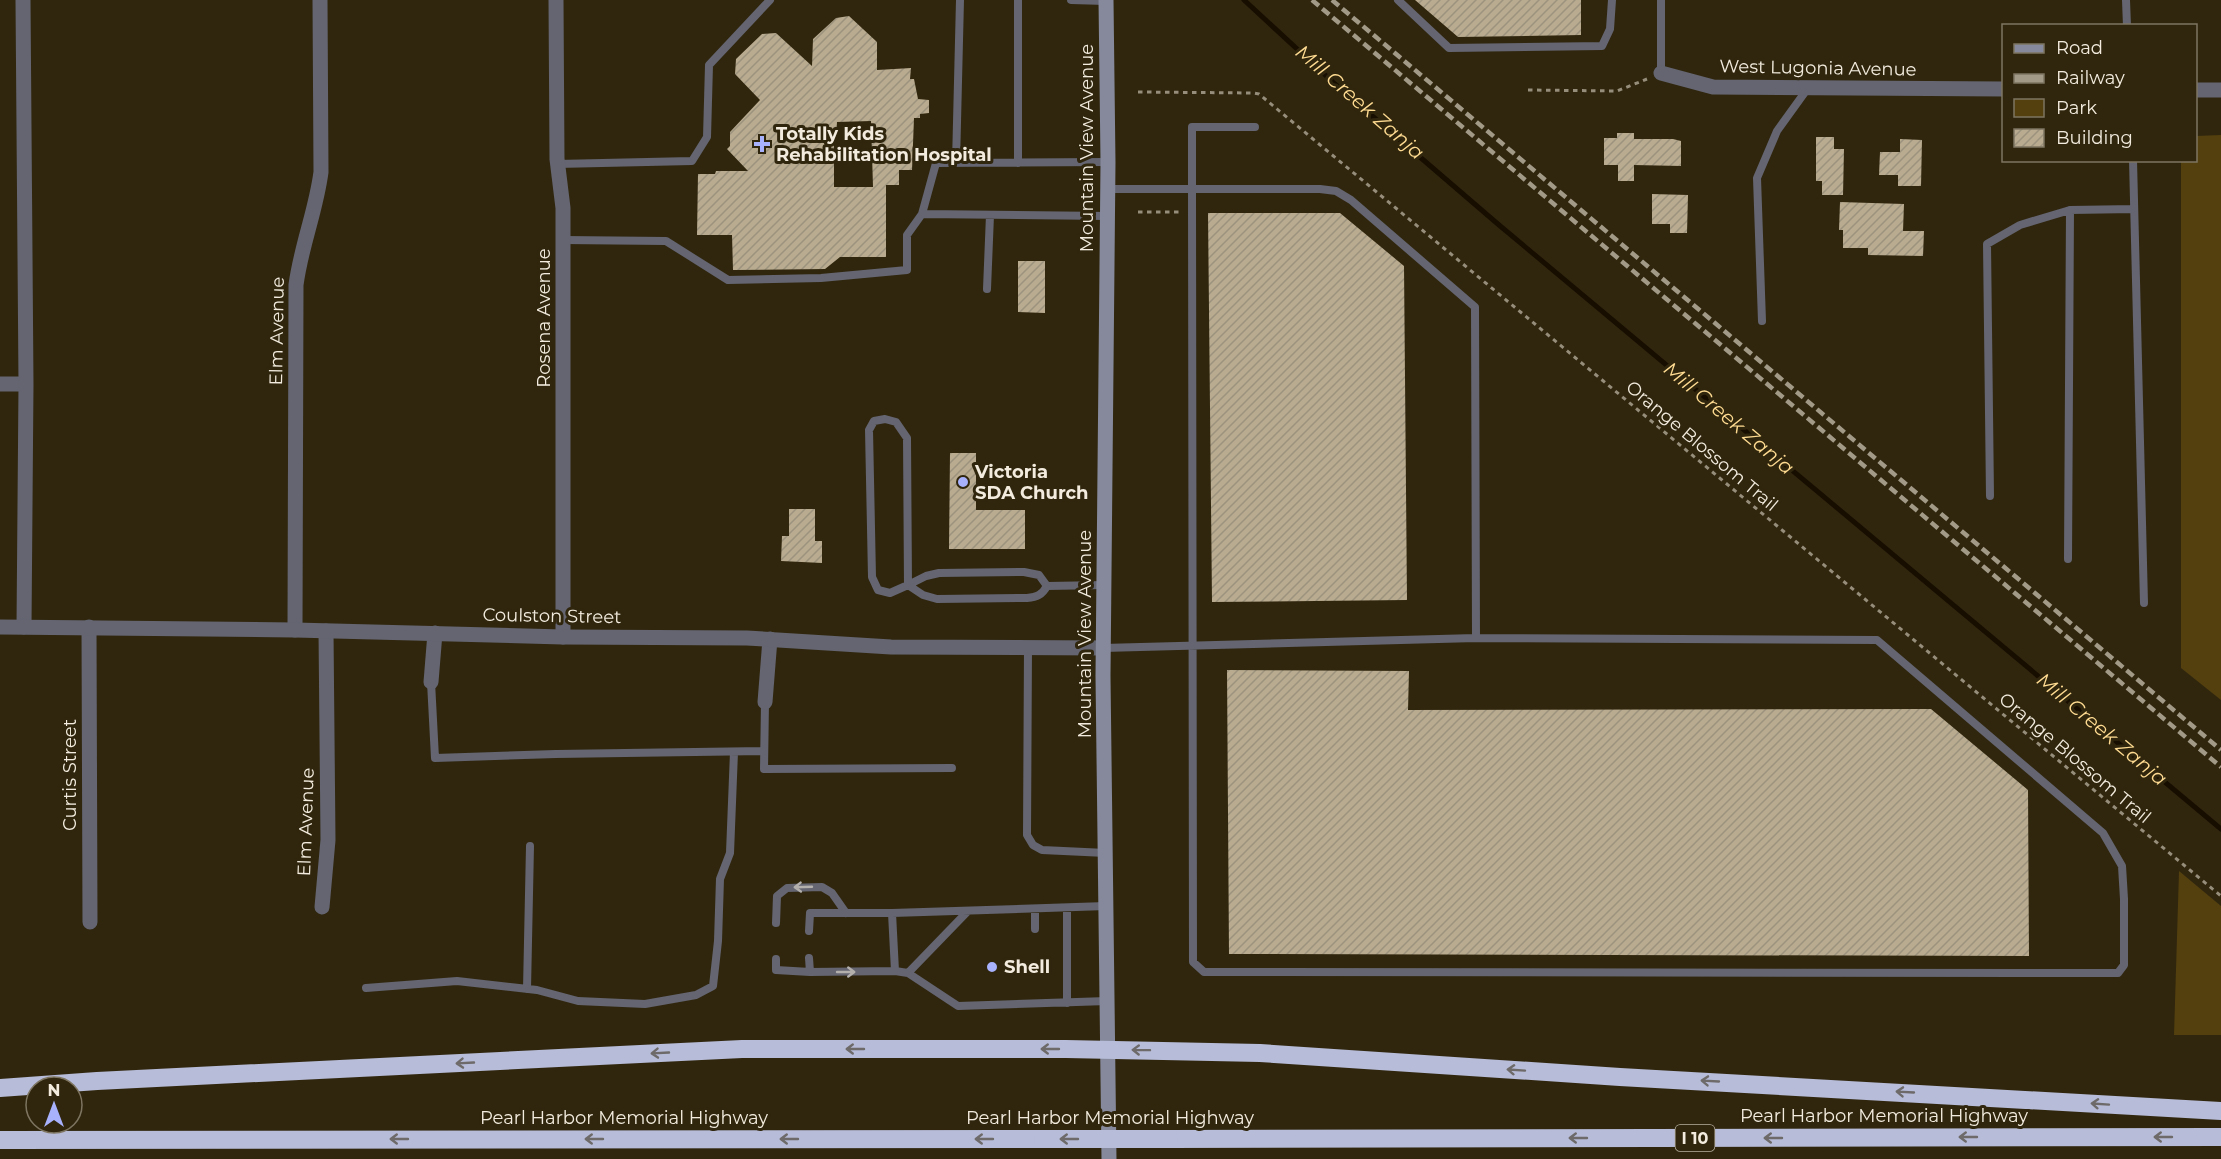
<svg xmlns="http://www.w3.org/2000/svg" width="2221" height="1159" font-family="Montserrat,sans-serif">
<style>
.green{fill:#54400e}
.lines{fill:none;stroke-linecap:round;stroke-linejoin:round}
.stream{stroke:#180e00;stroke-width:5}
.building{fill:url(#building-hatch);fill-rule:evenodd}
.path{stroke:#968d7a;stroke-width:3;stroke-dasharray:4.5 4.5;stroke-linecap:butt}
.service{stroke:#646571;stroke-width:8}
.minor{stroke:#646571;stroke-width:15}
.tertiary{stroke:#646571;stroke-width:15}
.secondary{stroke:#85899b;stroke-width:15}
.motorway{stroke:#b7bcd8;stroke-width:18}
.rail{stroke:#a29a87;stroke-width:4.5;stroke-dasharray:9 4.5;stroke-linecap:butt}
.motorway-bridge{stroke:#b7bcd8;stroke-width:18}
.oneway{stroke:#b3afad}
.oneway2{stroke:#6d6a69}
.poi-dot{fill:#a7b1fc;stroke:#30260e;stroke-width:2}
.labels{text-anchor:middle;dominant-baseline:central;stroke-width:6;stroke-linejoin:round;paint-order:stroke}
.shield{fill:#30260e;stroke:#b8b1a0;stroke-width:1.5}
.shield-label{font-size:16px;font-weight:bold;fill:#f3ecde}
.street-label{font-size:18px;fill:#f3ecde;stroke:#30260e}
.poi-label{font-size:18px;font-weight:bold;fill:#f3ecde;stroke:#30260e;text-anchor:start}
.water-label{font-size:20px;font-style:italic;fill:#fedb91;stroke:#30260e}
</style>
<defs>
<pattern id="building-hatch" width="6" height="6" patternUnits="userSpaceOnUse" patternTransform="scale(1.5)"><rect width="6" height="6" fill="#b8ab90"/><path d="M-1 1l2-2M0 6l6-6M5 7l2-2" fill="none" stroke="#9c927d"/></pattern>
</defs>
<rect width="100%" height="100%" fill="#30260e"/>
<path class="green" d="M2221,135v565l-40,-32v-507l15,-1v-24z
M2179,871l42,35v129h-47z"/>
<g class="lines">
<path class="stream" d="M1244,0l91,84 164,141 722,604"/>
</g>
<path class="building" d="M1415,0h166v35l-123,2z
M849,16l28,26v28l34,-2 -1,11h4l4,20 11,1v13l-9,1v4h-6l-2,52h-13v15h-13v72h-46l-15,12 -92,1 -1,-35h-35l1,-61h17l1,-3h32l-21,-22 3,-3v-14l30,-32 -25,-26 1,-15 26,-25 14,-1 36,33 1,-27 23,-21zM871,121l2,66h-39v-47h2l1,-18z
M1617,133h17v6h39l8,2v25l-47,-1v16h-16v-16h-14v-27h13z
M1816,137h18v12h10l-1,46h-21v-14h-6z
M1900,139l22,1 -1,46h-23v-11h-19l1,-23h20z
M1652,194l36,1 -1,38h-17v-9h-18z
M1840,202l64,2 -1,27h21l-1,25 -55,-1v-7h-25v-18h-4z
M1208,213h132l64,53 3,334 -195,2z
M1018,261h27v52l-27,-1z
M950,453h26v57h49v39h-76z
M789,509h26v32h7v22l-41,-2 1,-25h7z
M1227,670l182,1 -1,39 523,-1 97,81 1,166 -800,-2z"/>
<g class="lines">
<path class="path" d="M1528,90l89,1 30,-12
M1138,92l116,1 5,1 962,802
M1138,212h44"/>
<path class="service" d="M1018,0v163
M1071,0l35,1
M1398,0l51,48 153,-2 8,-17 2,-29
M1661,0v73
M2126,0l1,26
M2133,160l11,443
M956,163l4,-163
M557,164l135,-3 15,-24 2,-72 61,-65
M1108,189c71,0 142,0 212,0l16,2 15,9 124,107 1,331 401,2 226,193 19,33 2,33v66l-6,8 -914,-1 -11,-10 -1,-773v-62h63
M1108,216l-186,-2 14,-51 172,-1
M563,240l103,1 62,39 93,-2 86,-8v-35l15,-21
M987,289l3,-74
M1762,321l-5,-143 20,-47 31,-43
M885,419l11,3 11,16 1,147 -18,8 -12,-3 -6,-13 -3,-147 5,-9z
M1990,496l-3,-252 33,-19 50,-15
M2068,559l2,-349 64,-1
M1024,572l15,3 8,11c-5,9 -10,11 -20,12l-90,1 -14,-4 -15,-10 18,-9 13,-3z
M1047,586l57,-1
M1028,647l-1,188 6,10 9,5 64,3
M1103,648l373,-10
M431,682l4,76 121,-4 208,-3
M765,702l-1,67 188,-1
M1106,906l-214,7 3,58 13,2 50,33 149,-5
M1035,909v20
M776,923l1,-27 10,-8 35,-1 10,6 14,20
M809,931l1,-18h82
M809,958l1,14 85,-1
M776,959v11l34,2
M908,973l60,-62
M366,988l91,-7 80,9 41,11 67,3 51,-9 17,-9 5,-45 2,-62 10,-26 4,-101
M527,989l3,-143
M1067,1003v-95"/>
<path class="minor" d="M23,0l3,384 -2,243
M556,0l1,159 6,49v429
M1661,73l52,14 291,2
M2196,90h25
M0,384h26
M89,627l1,295
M295,630l1,-345c5,-39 20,-74 25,-113l-1,-172
M431,682l4,-49
M765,702l5,-63
M322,907l6,-67 -2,-209"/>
<path class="tertiary" d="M0,627l295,3 268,7 184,1 144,9 212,1"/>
<path class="secondary" d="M1106,0l2,162 -5,514 6,483"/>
<path class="motorway" d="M0,1088l97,-7 645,-32h324l194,4 360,24 601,34
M1169,1139l1052,-2
M0,1140l1043,-1"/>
<path class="rail" d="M1312,0l909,767
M1332,0l889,750"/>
<path class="motorway-bridge" d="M1043,1139h126"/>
</g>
<defs><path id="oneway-shaft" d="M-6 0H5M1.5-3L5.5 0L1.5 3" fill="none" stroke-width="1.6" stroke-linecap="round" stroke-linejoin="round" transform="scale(1.5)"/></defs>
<g class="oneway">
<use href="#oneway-shaft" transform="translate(803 887) rotate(178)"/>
<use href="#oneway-shaft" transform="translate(846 972)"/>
</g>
<g class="oneway2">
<use href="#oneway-shaft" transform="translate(855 1049) rotate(180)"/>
<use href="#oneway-shaft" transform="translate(1050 1049) rotate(180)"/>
<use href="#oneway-shaft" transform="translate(1141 1050) rotate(-179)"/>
<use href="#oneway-shaft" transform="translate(660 1053) rotate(177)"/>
<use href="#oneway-shaft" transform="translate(465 1063) rotate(177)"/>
<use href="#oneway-shaft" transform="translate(1516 1070) rotate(-176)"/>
<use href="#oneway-shaft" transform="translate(1710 1081) rotate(-177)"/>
<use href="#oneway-shaft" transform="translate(1905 1092) rotate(-177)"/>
<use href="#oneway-shaft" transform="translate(2100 1104) rotate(-176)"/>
<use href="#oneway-shaft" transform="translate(1968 1137) rotate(180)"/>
<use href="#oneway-shaft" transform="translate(2163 1137) rotate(180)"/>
<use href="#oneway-shaft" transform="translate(1578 1138) rotate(180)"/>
<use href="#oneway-shaft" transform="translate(1773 1138) rotate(180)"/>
<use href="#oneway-shaft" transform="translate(399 1139) rotate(180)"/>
<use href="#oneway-shaft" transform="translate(594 1139) rotate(180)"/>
<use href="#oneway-shaft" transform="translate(789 1139) rotate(180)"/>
<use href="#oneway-shaft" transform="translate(984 1139) rotate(180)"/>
<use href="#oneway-shaft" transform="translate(1069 1139) rotate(180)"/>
</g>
<g class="poi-dot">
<path d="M759 135h6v6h6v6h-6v6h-6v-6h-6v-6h6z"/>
<circle cx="963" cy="482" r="6"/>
<circle cx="992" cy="967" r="6"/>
</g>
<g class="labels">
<rect class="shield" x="1675.5" y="1125" width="39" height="26" rx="4.5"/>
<g class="shield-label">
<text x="1695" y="1138">I 10</text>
</g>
<g class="street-label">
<text transform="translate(1818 68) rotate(1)">West Lugonia Avenue</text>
<text transform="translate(1087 148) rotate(-90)">Mountain View Avenue</text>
<text transform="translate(544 318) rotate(-90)">Rosena Avenue</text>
<text transform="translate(277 331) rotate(-89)">Elm Avenue</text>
<text transform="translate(1702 446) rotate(40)">Orange Blossom Trail</text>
<text transform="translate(552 616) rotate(1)">Coulston Street</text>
<text transform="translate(1085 634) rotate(-90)">Mountain View Avenue</text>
<text transform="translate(2075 758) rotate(40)">Orange Blossom Trail</text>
<text transform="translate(70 775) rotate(-90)">Curtis Street</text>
<text transform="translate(306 822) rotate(-88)">Elm Avenue</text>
<text x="1884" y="1116">Pearl Harbor Memorial Highway</text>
<text x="624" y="1118">Pearl Harbor Memorial Highway</text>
<text x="1110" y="1118">Pearl Harbor Memorial Highway</text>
</g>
<g class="poi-label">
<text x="776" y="134">Totally Kids<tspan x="776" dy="21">Rehabilitation Hospital</tspan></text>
<text x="975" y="472">Victoria<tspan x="975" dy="21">SDA Church</tspan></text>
<text x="1004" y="967">Shell</text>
</g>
<g class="water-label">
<text transform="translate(1360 102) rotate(41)">Mill Creek Zanja</text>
<text transform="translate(1729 418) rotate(40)">Mill Creek Zanja</text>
<text transform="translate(2102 729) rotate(40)">Mill Creek Zanja</text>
</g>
</g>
<rect x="2002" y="24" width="195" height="138" fill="#30260e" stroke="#7e7561" stroke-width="1.5"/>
<rect x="2014" y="44" width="30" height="9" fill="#85899b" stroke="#7e7561" stroke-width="1.5"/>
<text x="2056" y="54" font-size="18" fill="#f3ecde">Road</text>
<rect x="2014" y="74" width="30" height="9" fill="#a29a87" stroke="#7e7561" stroke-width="1.5"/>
<text x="2056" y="84" font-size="18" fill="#f3ecde">Railway</text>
<rect x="2014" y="99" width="30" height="18" fill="#54400e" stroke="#7e7561" stroke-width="1.5"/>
<text x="2056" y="114" font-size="18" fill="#f3ecde">Park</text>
<rect x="2014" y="129" width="30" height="18" fill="url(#building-hatch)" stroke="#7e7561" stroke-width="1.5"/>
<text x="2056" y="144" font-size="18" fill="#f3ecde">Building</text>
<g transform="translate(54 1105)"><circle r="28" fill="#30260e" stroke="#7e7561" stroke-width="1.5"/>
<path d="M0-4.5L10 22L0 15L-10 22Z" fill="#a7b1fc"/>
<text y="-9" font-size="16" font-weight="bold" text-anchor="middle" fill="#f3ecde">N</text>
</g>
</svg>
